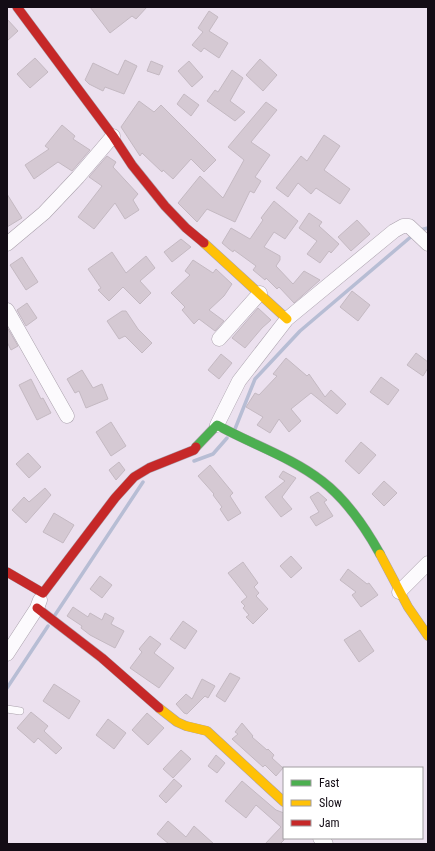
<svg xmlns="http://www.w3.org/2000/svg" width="435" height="851" font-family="'Roboto Condensed',sans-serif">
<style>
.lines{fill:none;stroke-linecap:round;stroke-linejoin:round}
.stream{stroke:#b7bdd4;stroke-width:3.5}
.building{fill:#d5c9d3;stroke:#c4b9c2}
.lane-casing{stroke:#aaa1ac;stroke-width:8}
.street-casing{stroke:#aaa1ac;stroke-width:15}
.fast-casing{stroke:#aaa1ac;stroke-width:10}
.slow-casing{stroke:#aaa1ac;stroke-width:10}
.jam-casing{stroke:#aaa1ac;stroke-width:10}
.lane{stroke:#fcfafd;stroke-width:7}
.street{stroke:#fcfafd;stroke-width:14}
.fast{stroke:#4caf50;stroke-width:9}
.slow{stroke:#ffc107;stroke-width:9}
.jam{stroke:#c62828;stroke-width:9}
</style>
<rect width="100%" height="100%" fill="#ece1ef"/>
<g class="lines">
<path class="stream" d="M420,230l8,-2
M235,429l20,-50 45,-48 113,-96
M194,461l19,-7 14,-16
M55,615l88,-133
M7,688l41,-62"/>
</g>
<path class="building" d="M90,7h57l-11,12 -4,-3 -22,17z
M209,11l9,6 -9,14 19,12 -9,15 -15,-10 -3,4 -9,-7 11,-13 -5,-4z
M7,19l11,12 -11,10z
M35,58l13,14 -18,16 -13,-14z
M260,59l17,16 -14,16 -17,-16z
M125,60l12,6 -13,28 -19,-7 -2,4 -14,-7 -4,-4 8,-17 25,12z
M151,61l12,5 -4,9 -12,-4z
M189,61l14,16 -11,10 -14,-16z
M232,70l11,8 -13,23 15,11 -10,9 -28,-20 8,-11 3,2z
M184,94l15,11 -8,11 -14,-12z
M139,101l15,11 7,-7 55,55 -12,12 -13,-13 -18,20 -10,-9 -1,2 -20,-19 -2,3 -19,-29z
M266,102l11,8 -26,32 19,13 -15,22 6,4 -7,12 -4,-2 -15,31 -28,-13 -10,13 -19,-19 22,-27 23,22 21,-38 -16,-13z
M62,125l13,11 -2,3 17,11 -18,21 -14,-9 -24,17 -9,-14 24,-16 -4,-3z
M324,135l16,11 -16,24 26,19 -10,15 -24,-16 -5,6 -13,-11 -10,14 -12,-9 25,-32 6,5z
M107,156l9,6 -3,5 25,27 -5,6 6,10 -14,9 -10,-16 -21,26 -16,-12 24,-31 -13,-9z
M7,194l15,24 -15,9z
M274,201l24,20 -13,18 -11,-7 -10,15 16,9v4l-4,6 17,18 11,-13 16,9 -26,23 -15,-16 -2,2 -11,-11 -1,2 -12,-10 3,-4 -22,-16 -1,2 -4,-3 -7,-6 9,-15 19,11 13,-19 -2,-2z
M309,213l13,9 -3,4 20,18 -8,9 -2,-2 -9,12 -13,-9 10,-13 -18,-13z
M357,220l13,14 -19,17 -13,-14z
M181,239l10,8 -19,15 -8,-10z
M112,252l14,21 20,-17 9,12 -15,13 11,12 -11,11 -17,-17 -14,14 -11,-11 3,-2 -13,-19z
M22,257l16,25 -12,8 -16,-25z
M193,260l20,13 3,-4 16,15 -8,12 -15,14 15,11 -9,10 -16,-12 -5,5 -12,-14 3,-3 -14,-14 19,-18 -5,-4z
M352,291l18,14 -12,16 -18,-14z
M27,303l10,15 -11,8 -9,-16z
M258,308l13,12 -9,8 -17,20 -13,-10z
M122,311h4l12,18 14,14 -10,10 -17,-17 -6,3 -12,-18z
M7,327l11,19 -7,4 -4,-8z
M416,353l12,9v6l-5,8 -16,-11z
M221,354l11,9 -13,16 -11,-9z
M286,358l21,18 2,-2 16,23 6,-7 15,14 -9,10 -26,-21 -20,16 10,12 -12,11 -10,-13 -9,14 -13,-8 6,-8 -17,-10 9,-14 4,2 18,-19 -4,-2z
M82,370l11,18 9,-4 6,15 -22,9 -7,-17 -4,2 -8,-14z
M381,377l18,13 -11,15 -18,-13z
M31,379l10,20 2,-1 8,15 -14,7 -18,-35z
M111,422l15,24 -15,10 -15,-24z
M361,442l15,13 -17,19 -14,-13z
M28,453l13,14 -12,11 -13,-14z
M119,462l6,8 -9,10 -7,-10z
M210,465l23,28 -3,3 11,17 -13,8 -8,-12 2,-2 -9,-12 1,-1 -16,-18z
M283,471l13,7 -14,19 10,12 -11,8 -16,-20 20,-16 -6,-4z
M384,481l13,12 -13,13 -12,-12z
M45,488l6,7 -25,28 -14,-13 12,-13 5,5z
M318,492l9,8 -3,2 9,14 -17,10 -6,-9 9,-5 -9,-15z
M54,513l20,12 -11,18 -20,-11z
M291,556l11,12 -11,10 -11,-12z
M243,562l15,21 -4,4 5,6 -3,3 12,13 -15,15 -7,-7 3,-2 -6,-7 2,-2 -4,-4 6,-5 -19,-24z
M348,569l19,15 2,-1 9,12 -17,12 -9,-12 4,-3 -16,-12z
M100,576l12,9 -10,13 -12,-9z
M73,607l15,10 2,-4 12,7 3,-7 9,5 -3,6 13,7 -9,17 -25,-13 -9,-7 1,-2 -15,-10z
M183,621l14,10 -12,18 -15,-10z
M360,630l14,21 -15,11 -15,-22z
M150,636l11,8 -7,9 20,15 -15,20 -29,-20 12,-16 -3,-3z
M230,673l10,5 -15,24 -9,-6z
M202,679l13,7 -7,12 -3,-2 -18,18 -3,-1 -8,-9 10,-10 6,5z
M54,684l26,17 -11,18 -26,-18z
M31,712l17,14 -4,5 18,17 -6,6 -18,-16 -4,5 -17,-15z
M147,713l17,15 -16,17 -16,-15z
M108,719l18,14 -12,16 -18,-14z
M242,723l11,13 -1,1 15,13 1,-1 6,6 -2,3 11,10 -7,8 -11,-11 -2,2 -31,-28 6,-5 -3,-2z
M181,750l10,9 -18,19 -10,-9z
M216,755l9,8 -8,10 -9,-7z
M174,779l8,7 -16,17 -7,-7z
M242,781l34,29 8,3v27l-4,4h-15l16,-17 -25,-22 -10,13 -21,-17z
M168,821l18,16 8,-11 20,18h-45l-12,-10z"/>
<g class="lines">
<g class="lane-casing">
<path id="lane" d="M7,709l13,2"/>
</g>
<g class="street-casing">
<path id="street" d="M7,244l37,-31 34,-36 35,-41
M7,310l60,106
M219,339l41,-46
M217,425l22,-44 48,-62 107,-88 9,-5h6l19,18
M399,592l29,-29
M7,654l30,-46 3,-8
M320,838l6,6"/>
</g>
<g class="fast-casing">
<path id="fast" d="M196,447l21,-22c34,19 74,32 105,56 25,19 43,46 58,73"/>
</g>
<g class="slow-casing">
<path id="slow" d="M204,243l83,76
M380,554l28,53 20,29
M159,708l18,14 9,4 21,5 77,71"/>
</g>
<g class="jam-casing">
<path id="jam" d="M17,7l96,129 19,29 33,41 21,22 18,15
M7,572l36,21 72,-95 19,-21 15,-9 45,-18 2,-3
M37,608l65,50 57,50"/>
</g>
<use href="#lane" class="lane"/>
<use href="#street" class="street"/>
<use href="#fast" class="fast"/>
<use href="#slow" class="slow"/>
<use href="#jam" class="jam"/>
</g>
<rect width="435" height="851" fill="none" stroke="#130c15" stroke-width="16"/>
<rect x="283" y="767" width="140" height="72" fill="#ffffff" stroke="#a19ea1"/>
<rect x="291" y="780" width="20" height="6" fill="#4caf50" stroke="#a19ea1"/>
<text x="319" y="787" font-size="12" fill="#130c15">Fast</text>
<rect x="291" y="800" width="20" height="6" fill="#ffc107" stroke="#a19ea1"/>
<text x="319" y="807" font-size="12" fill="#130c15">Slow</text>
<rect x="291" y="820" width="20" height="6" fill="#c62828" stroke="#a19ea1"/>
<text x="319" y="827" font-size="12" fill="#130c15">Jam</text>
</svg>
